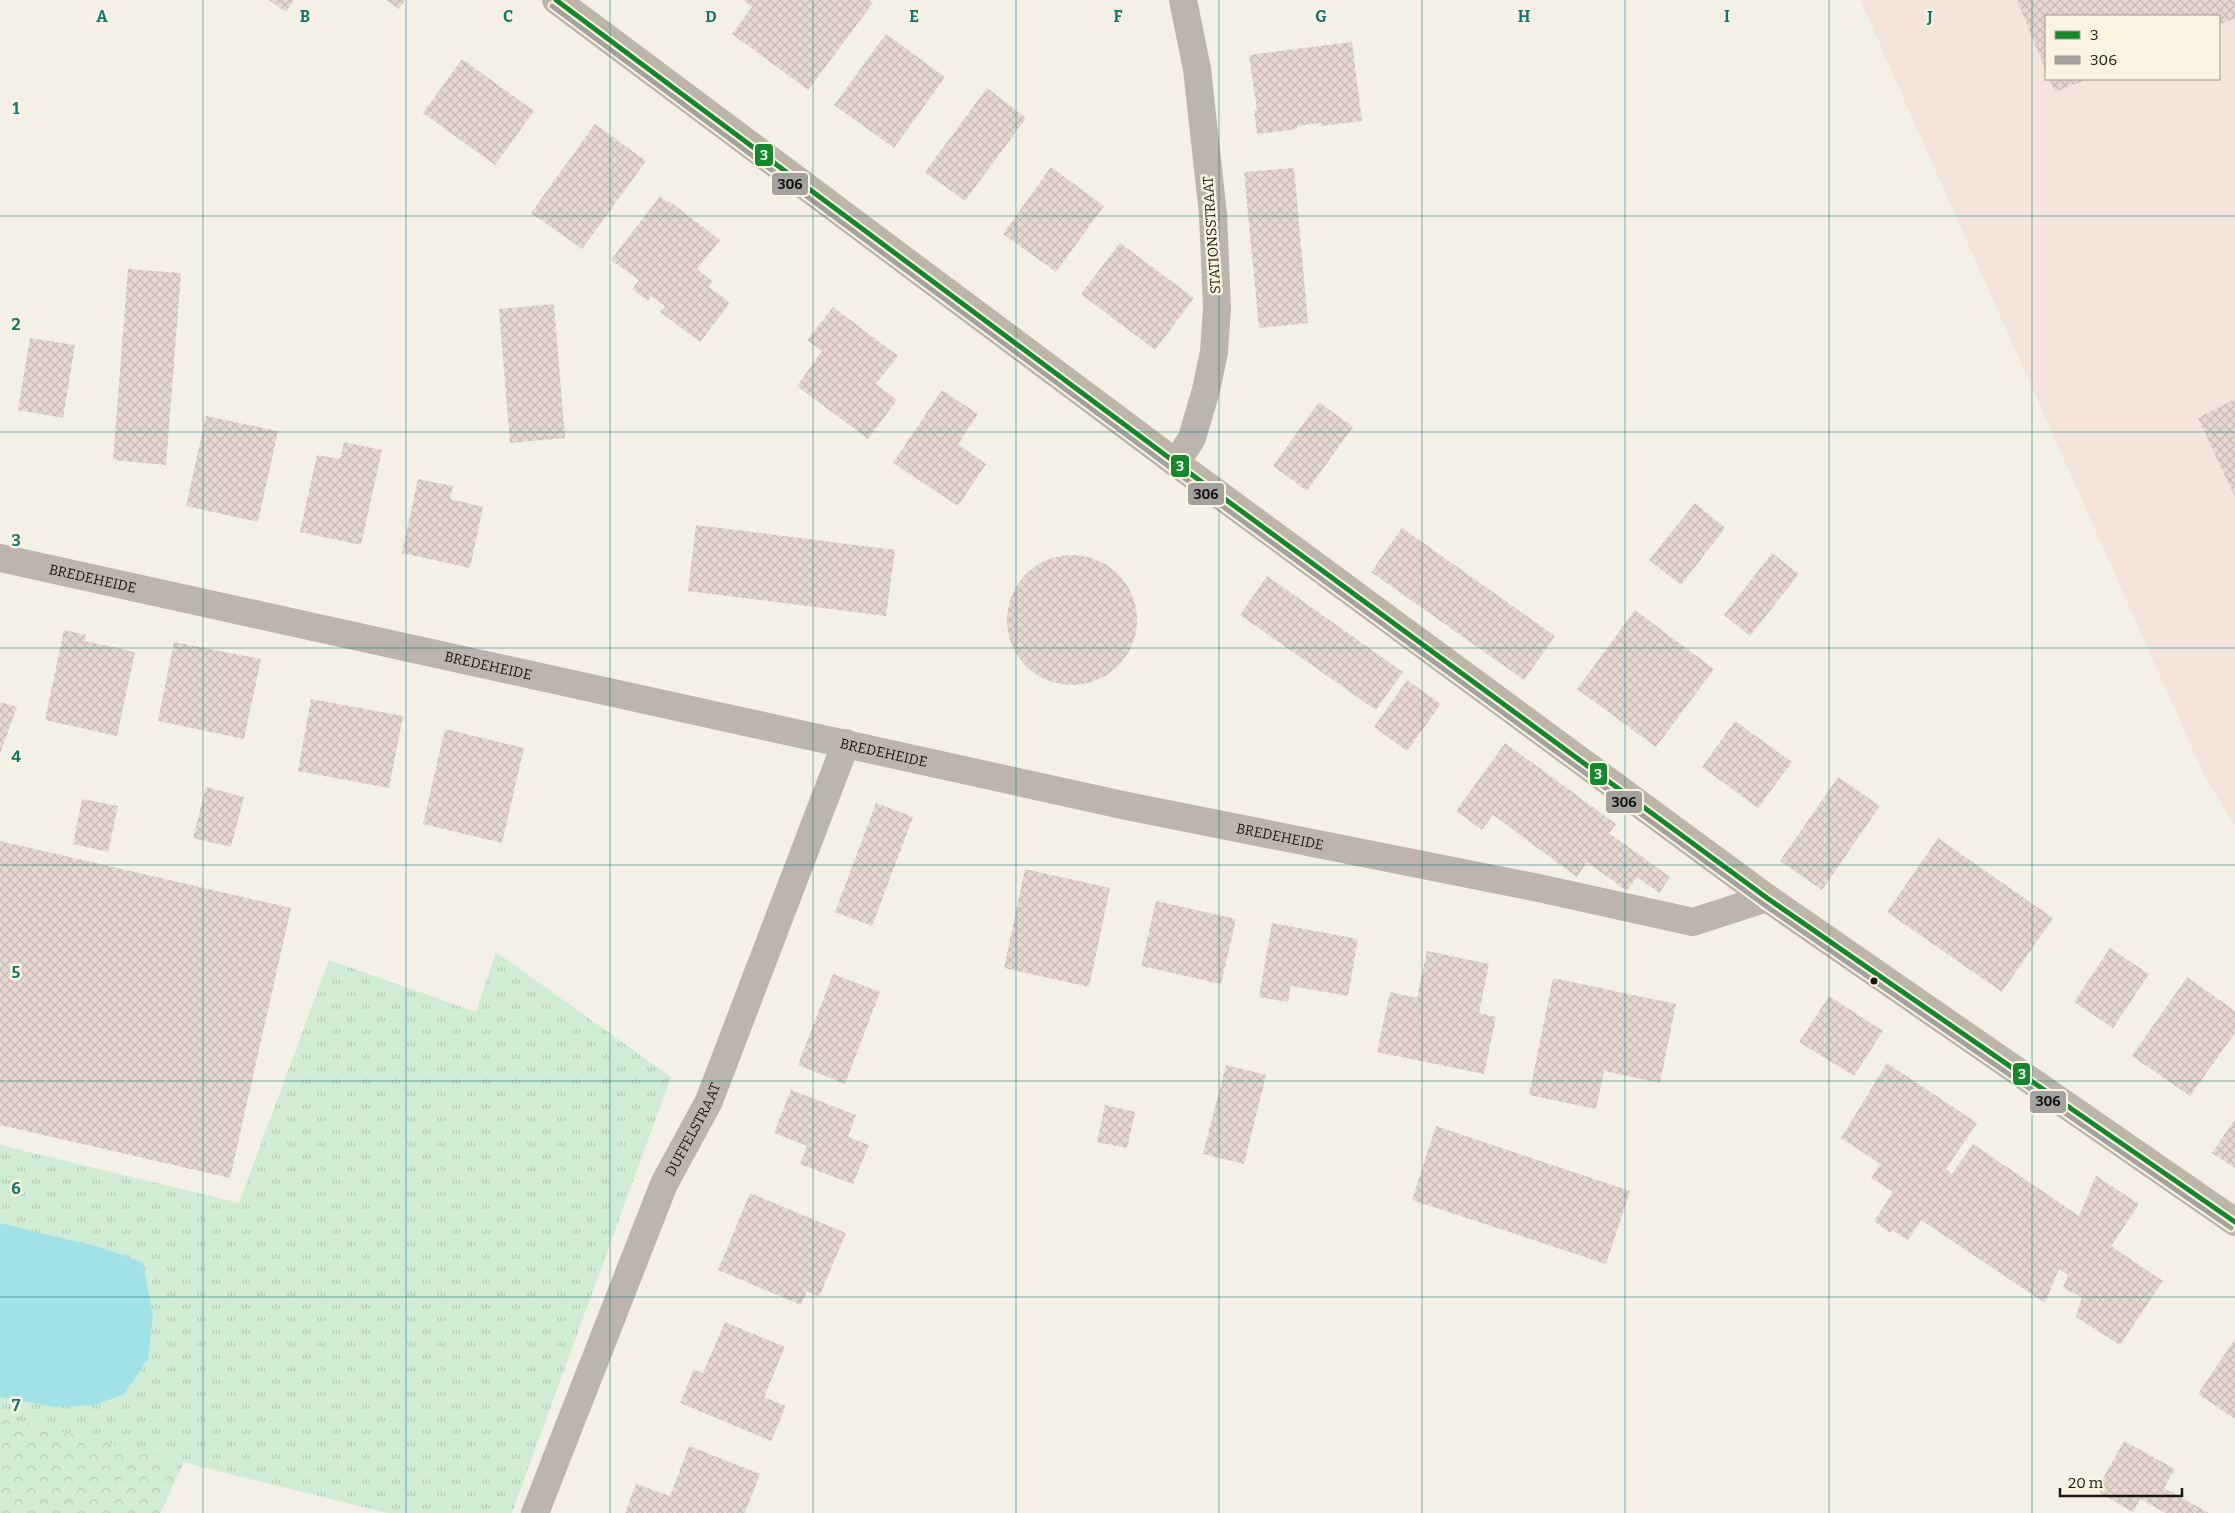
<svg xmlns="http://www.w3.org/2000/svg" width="2235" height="1513" font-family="Bitter,serif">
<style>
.industrial{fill:#f5e4dc;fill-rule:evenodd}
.grass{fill:url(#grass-tufts)}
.forest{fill:url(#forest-crowns)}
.water{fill:#a0e2e7}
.building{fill:url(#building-cross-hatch)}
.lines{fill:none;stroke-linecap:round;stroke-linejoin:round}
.street{stroke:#bdb4ae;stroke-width:28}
.secondary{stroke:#bdb4aa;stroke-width:28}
.bus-1-casing{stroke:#fbf2e0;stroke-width:9}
.bus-2-casing{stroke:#fbf2e0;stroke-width:9}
.bus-1{stroke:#15882e;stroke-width:5}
.bus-2{stroke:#a3a29f;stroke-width:5}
.grid{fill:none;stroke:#0f766e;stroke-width:1;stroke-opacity:0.55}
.bus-dot{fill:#191610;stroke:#fbf2e0;stroke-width:2}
.labels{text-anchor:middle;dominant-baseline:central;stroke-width:5;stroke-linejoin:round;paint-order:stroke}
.street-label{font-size:14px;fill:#191610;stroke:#fbf2e0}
.grid-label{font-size:16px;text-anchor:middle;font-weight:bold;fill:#0f766e;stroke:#fbf2e0;stroke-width:5;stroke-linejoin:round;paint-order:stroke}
.line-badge{stroke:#fbf2e0;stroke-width:2}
.badge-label{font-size:14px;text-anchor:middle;font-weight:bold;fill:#fff}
.pale-badge-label{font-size:14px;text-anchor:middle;font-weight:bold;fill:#111}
</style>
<defs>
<pattern id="grass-tufts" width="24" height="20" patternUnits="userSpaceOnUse" patternTransform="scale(1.25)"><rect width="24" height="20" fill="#d1ecd5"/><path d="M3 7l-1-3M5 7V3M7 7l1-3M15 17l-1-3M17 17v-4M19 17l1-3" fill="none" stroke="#b3cab6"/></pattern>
<pattern id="forest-crowns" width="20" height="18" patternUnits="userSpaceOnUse" patternTransform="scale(1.25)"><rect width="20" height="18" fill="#d1ecd5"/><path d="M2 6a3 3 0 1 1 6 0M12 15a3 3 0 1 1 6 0" fill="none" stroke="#b3cab6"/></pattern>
<pattern id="building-cross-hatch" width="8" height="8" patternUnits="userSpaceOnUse" patternTransform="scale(1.25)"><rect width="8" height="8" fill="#e6d8d0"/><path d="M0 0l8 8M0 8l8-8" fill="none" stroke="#c5b9b2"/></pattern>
</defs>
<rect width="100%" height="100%" fill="#f5f0e6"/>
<path class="industrial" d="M1860,0h375v827l-31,-52zM2046,16h173v63h-173z"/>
<path class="grass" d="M496,952l175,125 -159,436h-125l-387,-96v-272l239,58 90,-243 147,52z"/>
<path class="forest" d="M0,1417l143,34 41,12 -24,50h-160z"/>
<path class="water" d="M0,1223l103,25 40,15 10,53 -5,43 -24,35 -29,11 -41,2 -54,-10z"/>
<path class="building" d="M269,0h25l-8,12z
M386,0h19l-6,9z
M743,0h126l4,3 -65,87 -76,-56 20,-27z
M2017,0h218v18l-16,7v-9h-173v55z
M886,34l59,43 -51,71 -60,-43z
M1352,42l10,79 -41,5v-3l-24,3v3l-40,5 -3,-24h3l-8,-55z
M462,59l72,52 -39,54 -72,-52z
M2049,79h39l-33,13z
M987,88l39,30 -61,83 -40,-29z
M595,124l51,37 -64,88 -51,-36z
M1051,167l53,39 -48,66 -53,-38z
M1294,168l14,155 -49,5 -15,-156z
M660,196l8,7 1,-2 51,39 -23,29 15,12 -3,6 21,16 -30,39 -40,-30 5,-6 -14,-10 -3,5 -16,-12 7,-9 -28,-20z
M1120,243l74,55 -39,52 -74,-56z
M128,269l53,4 -15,192 -53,-5z
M554,304l11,134 -55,5 -11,-134z
M833,307l65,49 -22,28 21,16 -29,39 -71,-53 25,-35 -15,-11z
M30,338l45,7 -12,73 -45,-8z
M942,390l36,24 -20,30 28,20 -28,42 -65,-43z
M2235,399v98l-37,-79z
M1319,402l34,25 -46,64 -34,-25z
M206,416l72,15 -20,91 -72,-16z
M344,442l38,8 -21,95 -61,-13 17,-77 23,4z
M418,479l35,7 -3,13 33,8 -13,61 -68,-15z
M1695,503l30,25 -44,57 -32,-25z
M696,525l199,25 -9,66 -198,-25z
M1402,528l153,108 -31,44 -153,-108z
M1772,553l27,21 -49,62 -26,-21z
M1007 620a65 65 0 1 1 130 0a65 65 0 1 1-130 0Z
M1267,576l136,96 -27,38 -136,-95z
M1635,610l79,59 -58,78 -79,-58z
M64,630l22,5 -1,6 50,11 -18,84 -72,-16z
M174,642l87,17 -17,80 -86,-18z
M1407,680l34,24 -34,47 -33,-24z
M311,699l92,17 -14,72 -91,-17z
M0,702l17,5 -17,46z
M1735,721l57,41 -34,46 -56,-41z
M445,729l79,19 -22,95 -79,-19z
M1505,743l111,81 -7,9 61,44 -11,16 -22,-16 -10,14 -40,-29 -10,15 -84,-62 -11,15 -26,-19z
M1838,777l42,29 -58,84 -42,-29z
M206,787l38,10 -13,50 -38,-9z
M82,799l36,7 -10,46 -35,-8z
M876,803l37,14 -41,109 -37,-14z
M1938,838l115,80 -51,74 -115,-80z
M0,841l291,67 -61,270 -230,-53z
M1025,869l85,19 -21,99 -85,-19z
M1156,901l80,18 -15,65 -80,-18z
M1272,923l86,16 -10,57 -57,-10 -3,16 -29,-5z
M2110,948l39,26 -36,54 -39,-26z
M1427,951l62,13 -10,49 17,4 -12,57 -107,-22 13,-60 27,6z
M833,974l47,18 -35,92 -47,-19z
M2187,977l48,34v22l-45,63 -58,-40z
M1553,978l123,26 -16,79 -56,-12 -8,38 -67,-14z
M1829,996l54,35 -29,45 -55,-34z
M1887,1063l90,60 -31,46 6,5 21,-30 106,72 17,-40 43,28 -28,42 52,35 -43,64 -44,-28 6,-20 -19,-9 5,-13 -9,-6 -14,34 -124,-83 -13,20 -16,-10 -2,3 -16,-12 19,-29 -22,-14 9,-14 -39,-26z
M1226,1065l40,10 -22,89 -41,-10z
M791,1090l65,25 -8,22 21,8 -16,39 -53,-20 7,-18 -33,-13z
M1105,1105l30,7 -8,36 -30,-6z
M2235,1119v49l-23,-15z
M1436,1126l194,65 -24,73 -194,-64z
M750,1193l96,40 -27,64 -12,-6 -6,14 -83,-35z
M725,1322l60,25 -21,50 22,9 -15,35 -91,-38 14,-34 9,4z
M2235,1339v80l-37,-25z
M2124,1441l51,28 -11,19 45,25h-44l-25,-14 -7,13 -37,-21z
M689,1446l71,28 -15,39h-120l11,-29 34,12z"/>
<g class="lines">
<g class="street">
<path d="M1176,463l16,-25 14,-48 8,-38 3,-44 -4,-94 -16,-145 -14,-69"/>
<path id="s1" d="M0,558l1127,248 407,81 159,35 74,-24"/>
<path id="s2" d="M535,1513l129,-329 45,-83 137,-358"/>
</g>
<path class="secondary" d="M556,0l620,463 591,435 468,324"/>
<g class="bus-1-casing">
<path id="bus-1" d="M556,0l620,463 591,435 468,324"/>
</g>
<g class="bus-2-casing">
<path id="bus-2" d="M552,6l620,463 591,435 468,324"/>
</g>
<use href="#bus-1" class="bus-1"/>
<use href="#bus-2" class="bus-2"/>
</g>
<path class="grid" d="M203,0v1513M406,0v1513M610,0v1513M813,0v1513M1016,0v1513M1219,0v1513M1422,0v1513M1625,0v1513M1829,0v1513M2032,0v1513M0,216h2235M0,432h2235M0,648h2235M0,865h2235M0,1081h2235M0,1297h2235"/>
<circle class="bus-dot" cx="1874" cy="981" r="4.5"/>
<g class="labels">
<g class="street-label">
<text transform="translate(1212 235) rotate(-94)">STATIONSSTRAAT</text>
<text stroke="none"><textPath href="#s1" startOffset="95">BREDEHEIDE</textPath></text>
<text stroke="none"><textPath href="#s1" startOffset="500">BREDEHEIDE</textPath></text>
<text stroke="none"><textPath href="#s1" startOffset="905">BREDEHEIDE</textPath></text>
<text stroke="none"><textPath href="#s1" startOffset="1310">BREDEHEIDE</textPath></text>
<text stroke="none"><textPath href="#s2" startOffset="415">DUFFELSTRAAT</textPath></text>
</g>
</g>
<g class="grid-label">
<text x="102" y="22">A</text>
<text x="305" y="22">B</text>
<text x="508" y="22">C</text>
<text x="711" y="22">D</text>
<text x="914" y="22">E</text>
<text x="1118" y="22">F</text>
<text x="1321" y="22">G</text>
<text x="1524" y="22">H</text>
<text x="1727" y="22">I</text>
<text x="1930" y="22">J</text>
<text x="16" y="114">1</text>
<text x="16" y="330">2</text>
<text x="16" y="546">3</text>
<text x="16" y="762">4</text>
<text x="16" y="978">5</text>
<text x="16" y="1194">6</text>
<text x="16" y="1411">7</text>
</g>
<g class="line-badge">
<rect x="754" y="143" width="20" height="24" rx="5" fill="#15882e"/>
<rect x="771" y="172" width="38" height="24" rx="5" fill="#a3a29f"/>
<rect x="1170" y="454" width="20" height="24" rx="5" fill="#15882e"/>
<rect x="1187" y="482" width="38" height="24" rx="5" fill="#a3a29f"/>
<rect x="1589" y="762" width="19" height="24" rx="5" fill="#15882e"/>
<rect x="1605" y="790" width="38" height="24" rx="5" fill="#a3a29f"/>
<rect x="2012" y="1062" width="19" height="24" rx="5" fill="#15882e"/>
<rect x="2029" y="1090" width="38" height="24" rx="5" fill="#a3a29f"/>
</g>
<g class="badge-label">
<text x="764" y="160">3</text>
<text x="1180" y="471">3</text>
<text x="1598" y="779">3</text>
<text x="2022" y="1079">3</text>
</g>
<g class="pale-badge-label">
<text x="790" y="189">306</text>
<text x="1206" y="499">306</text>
<text x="1624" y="807">306</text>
<text x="2048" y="1106">306</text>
</g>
<rect x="2045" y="15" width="175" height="65" fill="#fbf2e0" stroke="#a19a8d"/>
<rect x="2055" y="31" width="25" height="8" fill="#15882e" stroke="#a19a8d"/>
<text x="2090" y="40" font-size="15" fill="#191610">3</text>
<rect x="2055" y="56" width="25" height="8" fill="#a3a29f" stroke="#a19a8d"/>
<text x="2090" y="65" font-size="15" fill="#191610">306</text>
<path d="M2060 1488v8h122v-8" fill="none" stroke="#191610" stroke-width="2.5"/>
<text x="2068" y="1488" font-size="15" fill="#191610" stroke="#fbf2e0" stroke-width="4" paint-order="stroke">20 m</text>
</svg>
